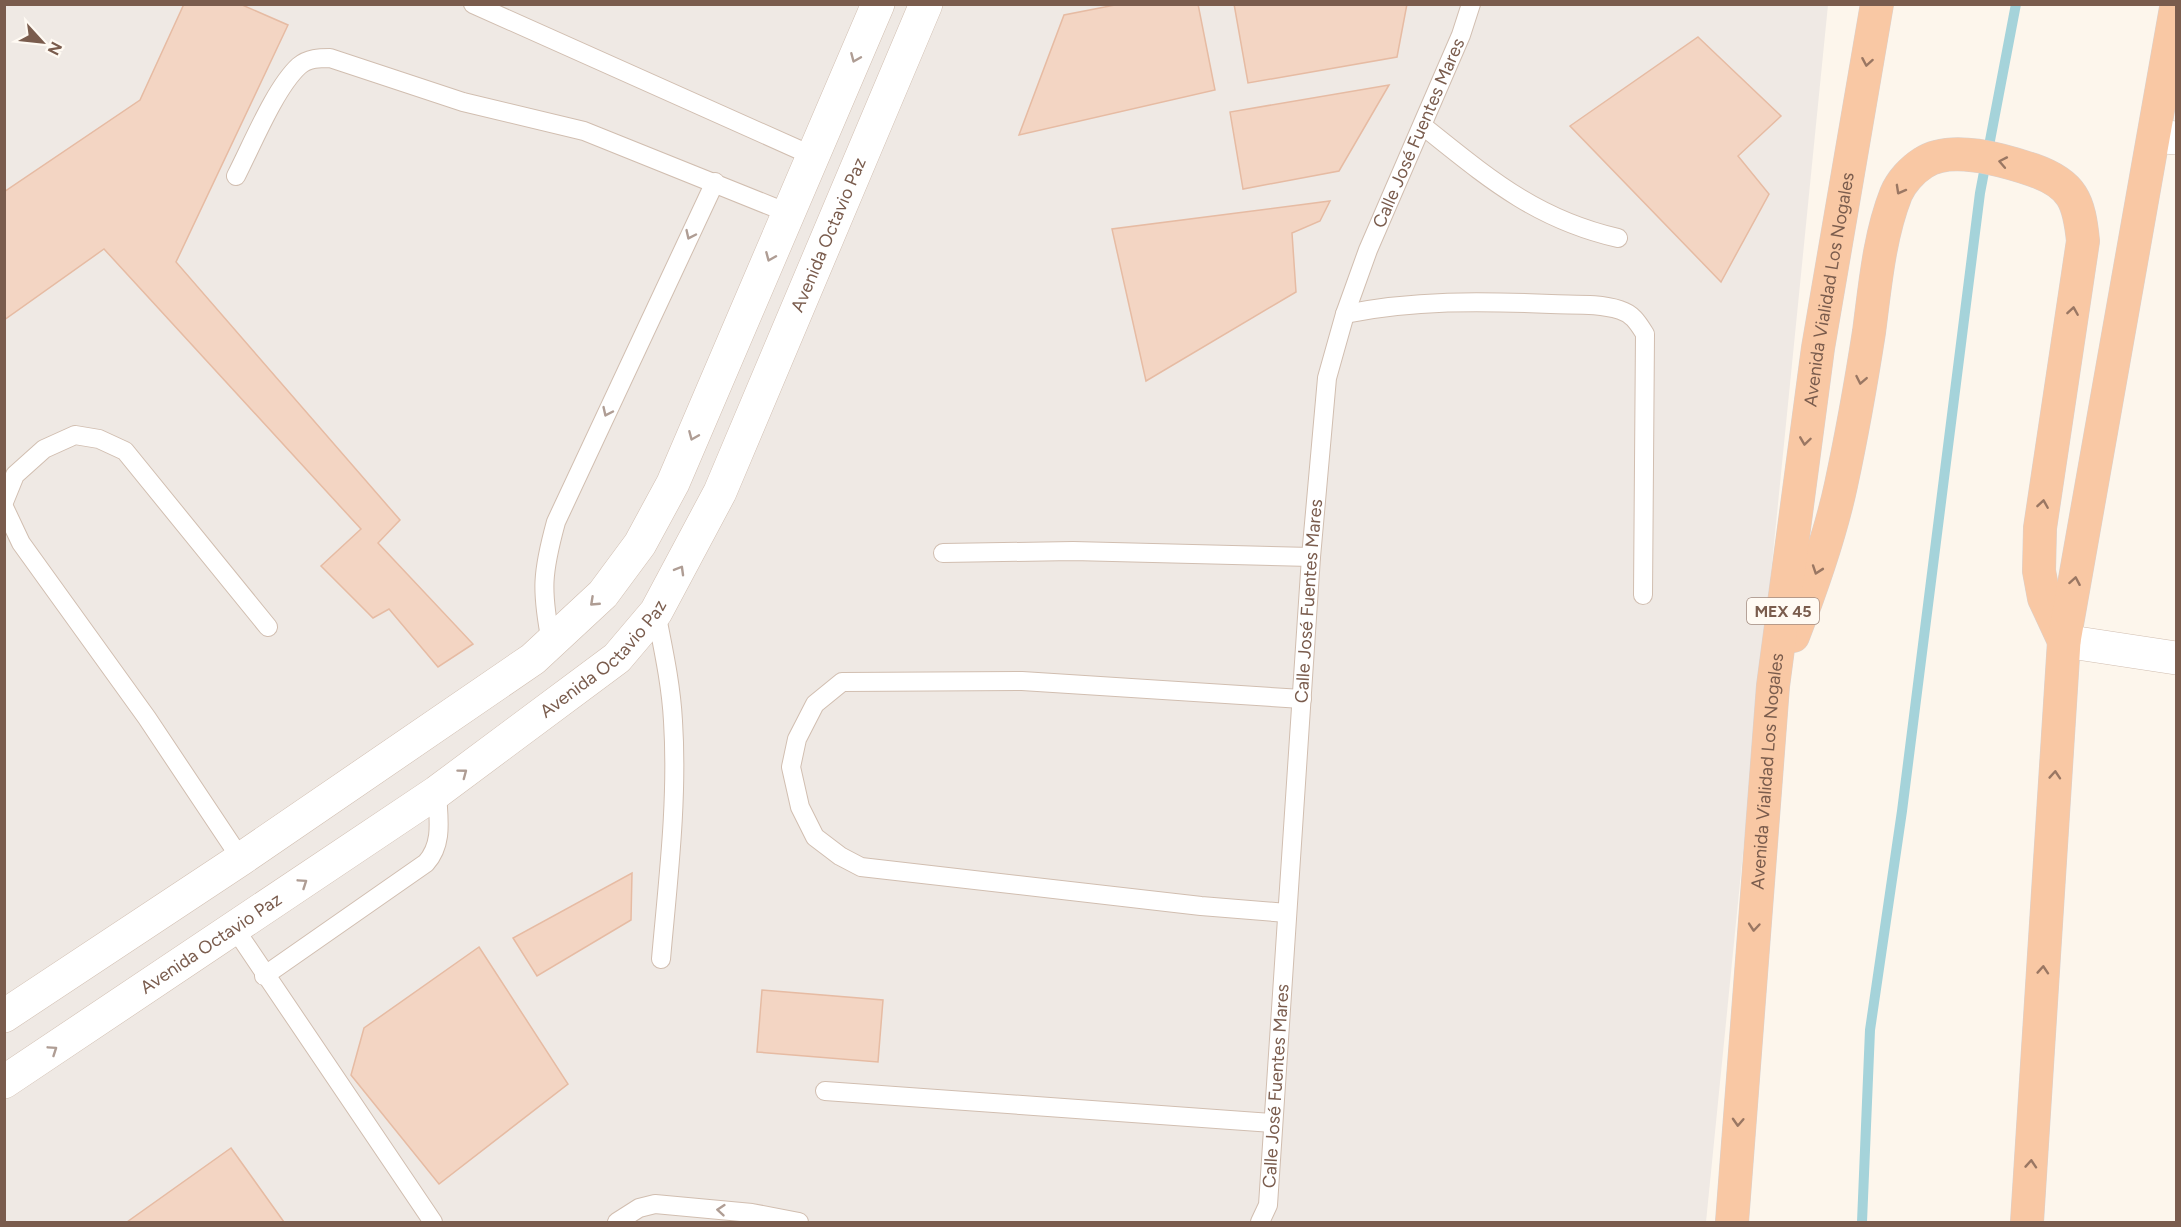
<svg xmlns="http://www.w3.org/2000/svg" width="2181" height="1227" font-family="Figtree,sans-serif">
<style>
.industrial{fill:#efe9e4}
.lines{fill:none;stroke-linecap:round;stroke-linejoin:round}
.stream{stroke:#a5d3da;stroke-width:10}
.building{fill:#f3d5c3;stroke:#e6bba3;stroke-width:1.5}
.service-casing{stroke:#d1beb0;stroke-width:20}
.minor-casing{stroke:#d1beb0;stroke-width:34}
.tertiary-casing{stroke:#d1beb0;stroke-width:34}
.trunk-casing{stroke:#dad1cd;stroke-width:34}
.service{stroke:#fff;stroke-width:18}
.minor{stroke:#fff;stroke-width:33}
.tertiary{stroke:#fff;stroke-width:33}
.trunk{stroke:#f9c8a4;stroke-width:33}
.oneway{stroke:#af9d94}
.oneway2{stroke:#9a7763}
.labels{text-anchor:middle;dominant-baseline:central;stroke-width:6;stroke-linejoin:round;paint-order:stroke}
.shield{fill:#fffaf3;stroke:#a28b7f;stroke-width:1.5}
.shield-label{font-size:16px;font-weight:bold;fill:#7a5c4d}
.street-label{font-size:18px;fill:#7a5c4d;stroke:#fffaf3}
</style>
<rect width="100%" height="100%" fill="#fdf6ec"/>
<path class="industrial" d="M5,5h1823l-122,1217h-1701z"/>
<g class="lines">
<path class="stream" d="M1862,1222l8,-192 32,-219 78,-618 36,-189"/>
</g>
<path class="building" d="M184,4h56l48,21 -112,237 224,258 -22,23 95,101 -35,23 -49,-58 -16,9 -52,-52 40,-37 -257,-280 -100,71v-128l136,-92z
M1120,4h78l17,86 -196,45 45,-120z
M1234,4h173l-10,53 -149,26z
M1698,37l83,79 -43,40 31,38 -48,88 -151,-156z
M1389,85l-50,86 -96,18 -13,-77z
M1330,201l-10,20 -28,12 4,59 -150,89 -34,-152z
M632,873l-1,47 -94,56 -24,-38z
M479,947l89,137 -129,100 -88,-109 13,-47z
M762,990l121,10 -5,62 -121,-10z
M231,1148l53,74h-157z"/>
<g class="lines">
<g class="service-casing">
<g id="service">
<path d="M473,4l340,152"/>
<path d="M1423,126c64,51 112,93 195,112"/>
<path d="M236,176c16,-31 39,-88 63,-110 9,-8 21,-8 31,-8l133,44 121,29 204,82"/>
<path d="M1345,314c69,-14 136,-13 206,-10 22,1 47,-1 69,6 13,4 18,13 25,24l-2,261"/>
<path d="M4,502l11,-27 29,-26 31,-14 24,4 26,12 143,176"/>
<path d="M4,507l17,36 126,175 94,141"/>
<path d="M943,553l130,-2 238,6"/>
<path d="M656,612c7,36 15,72 17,109 5,79 -5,159 -12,238"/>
<path d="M551,642c-10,-52 -9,-69 5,-120l159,-340"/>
<path d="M1287,913l-86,-7 -340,-39 -21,-11 -25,-19 -15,-30 -9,-40 6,-28 18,-35 27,-22 180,-1 280,18"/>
<path d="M235,929l198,293"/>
<path d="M264,976l162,-113c18,-20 12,-46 11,-71"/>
<path d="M825,1091l448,32"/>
<path d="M617,1222l22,-14 16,-4 97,9 47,9"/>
<path id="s1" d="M1260,1222l8,-17 43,-648 16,-179 18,-64 23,-64 93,-215 10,-31"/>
</g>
</g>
<g class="minor-casing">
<path id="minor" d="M2155,136l21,2"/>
</g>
<g class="tertiary-casing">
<g id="tertiary">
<path d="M2064,641l112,17"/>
<path d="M4,1016l237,-157 292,-200 70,-65 37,-50 33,-61 205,-479"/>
<path id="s2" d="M4,1082l433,-290 180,-134 39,-46 64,-120 206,-488"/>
</g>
</g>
<g class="trunk-casing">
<g id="trunk">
<path d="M1793,636c19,-49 37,-100 48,-151 11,-51 20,-102 28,-153 6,-45 10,-95 27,-138 5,-12 16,-24 27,-31 28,-19 80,-3 110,7 40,14 46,31 50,71l-43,287 -1,43 5,27 20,43"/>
<path id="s3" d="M1732,1222l41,-536 45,-338 59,-344"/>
<path d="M2027,1222l37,-581 112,-633"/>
</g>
</g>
<use href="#service" class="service"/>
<use href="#minor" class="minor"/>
<use href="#tertiary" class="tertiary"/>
<use href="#trunk" class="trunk"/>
</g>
<defs><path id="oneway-chevron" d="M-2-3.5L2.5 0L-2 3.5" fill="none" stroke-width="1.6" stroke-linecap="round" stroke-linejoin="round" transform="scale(1.5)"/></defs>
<g class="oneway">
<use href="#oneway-chevron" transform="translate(855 58) rotate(113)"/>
<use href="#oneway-chevron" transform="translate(690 235) rotate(115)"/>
<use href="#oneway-chevron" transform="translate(770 257) rotate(113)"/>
<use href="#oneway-chevron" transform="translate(607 412) rotate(115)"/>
<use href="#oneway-chevron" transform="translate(693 436) rotate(113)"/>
<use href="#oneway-chevron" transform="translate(680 570) rotate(-60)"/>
<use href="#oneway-chevron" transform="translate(594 602) rotate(137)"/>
<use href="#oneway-chevron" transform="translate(463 773) rotate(-37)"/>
<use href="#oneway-chevron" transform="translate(303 883) rotate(-34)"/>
<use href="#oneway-chevron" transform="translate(53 1050) rotate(-34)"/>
<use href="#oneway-chevron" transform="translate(721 1210) rotate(-175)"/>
</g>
<g class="oneway2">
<use href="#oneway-chevron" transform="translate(1867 62) rotate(100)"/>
<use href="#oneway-chevron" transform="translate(2003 162) rotate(-169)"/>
<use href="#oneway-chevron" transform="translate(1900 190) rotate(119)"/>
<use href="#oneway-chevron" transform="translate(2073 311) rotate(-81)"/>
<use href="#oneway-chevron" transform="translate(1861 380) rotate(101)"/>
<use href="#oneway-chevron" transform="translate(1805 441) rotate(98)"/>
<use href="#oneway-chevron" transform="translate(2043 504) rotate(-81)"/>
<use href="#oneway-chevron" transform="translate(1817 570) rotate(109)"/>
<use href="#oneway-chevron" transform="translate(2075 581) rotate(-80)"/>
<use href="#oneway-chevron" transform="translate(2055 775) rotate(-86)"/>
<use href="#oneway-chevron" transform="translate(1754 927) rotate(95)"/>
<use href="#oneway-chevron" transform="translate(2043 970) rotate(-86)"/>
<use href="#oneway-chevron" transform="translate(1738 1122) rotate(93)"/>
<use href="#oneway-chevron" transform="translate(2031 1164) rotate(-86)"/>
</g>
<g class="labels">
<rect class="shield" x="1747" y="598" width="72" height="26" rx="4.5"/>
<g class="shield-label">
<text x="1783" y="611">MEX 45</text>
</g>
<g class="street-label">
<text stroke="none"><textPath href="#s1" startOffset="1110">Calle José Fuentes Mares</textPath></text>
<text stroke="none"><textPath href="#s2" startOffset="1221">Avenida Octavio Paz</textPath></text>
<text stroke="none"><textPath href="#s3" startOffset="938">Avenida Vialidad Los Nogales</textPath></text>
<text stroke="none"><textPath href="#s1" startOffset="624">Calle José Fuentes Mares</textPath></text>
<text stroke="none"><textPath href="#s2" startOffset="735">Avenida Octavio Paz</textPath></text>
<text stroke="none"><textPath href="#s3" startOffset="452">Avenida Vialidad Los Nogales</textPath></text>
<text stroke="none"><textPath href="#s2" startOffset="249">Avenida Octavio Paz</textPath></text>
<text stroke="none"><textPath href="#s1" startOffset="138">Calle José Fuentes Mares</textPath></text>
</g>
</g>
<rect width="2181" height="1227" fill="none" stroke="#7a5c4d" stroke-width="12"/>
<g transform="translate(42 42) rotate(117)" stroke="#fffaf3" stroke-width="4.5" paint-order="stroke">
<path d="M0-4.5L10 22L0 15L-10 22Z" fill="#7a5c4d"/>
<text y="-9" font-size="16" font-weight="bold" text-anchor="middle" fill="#7a5c4d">N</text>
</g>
</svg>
